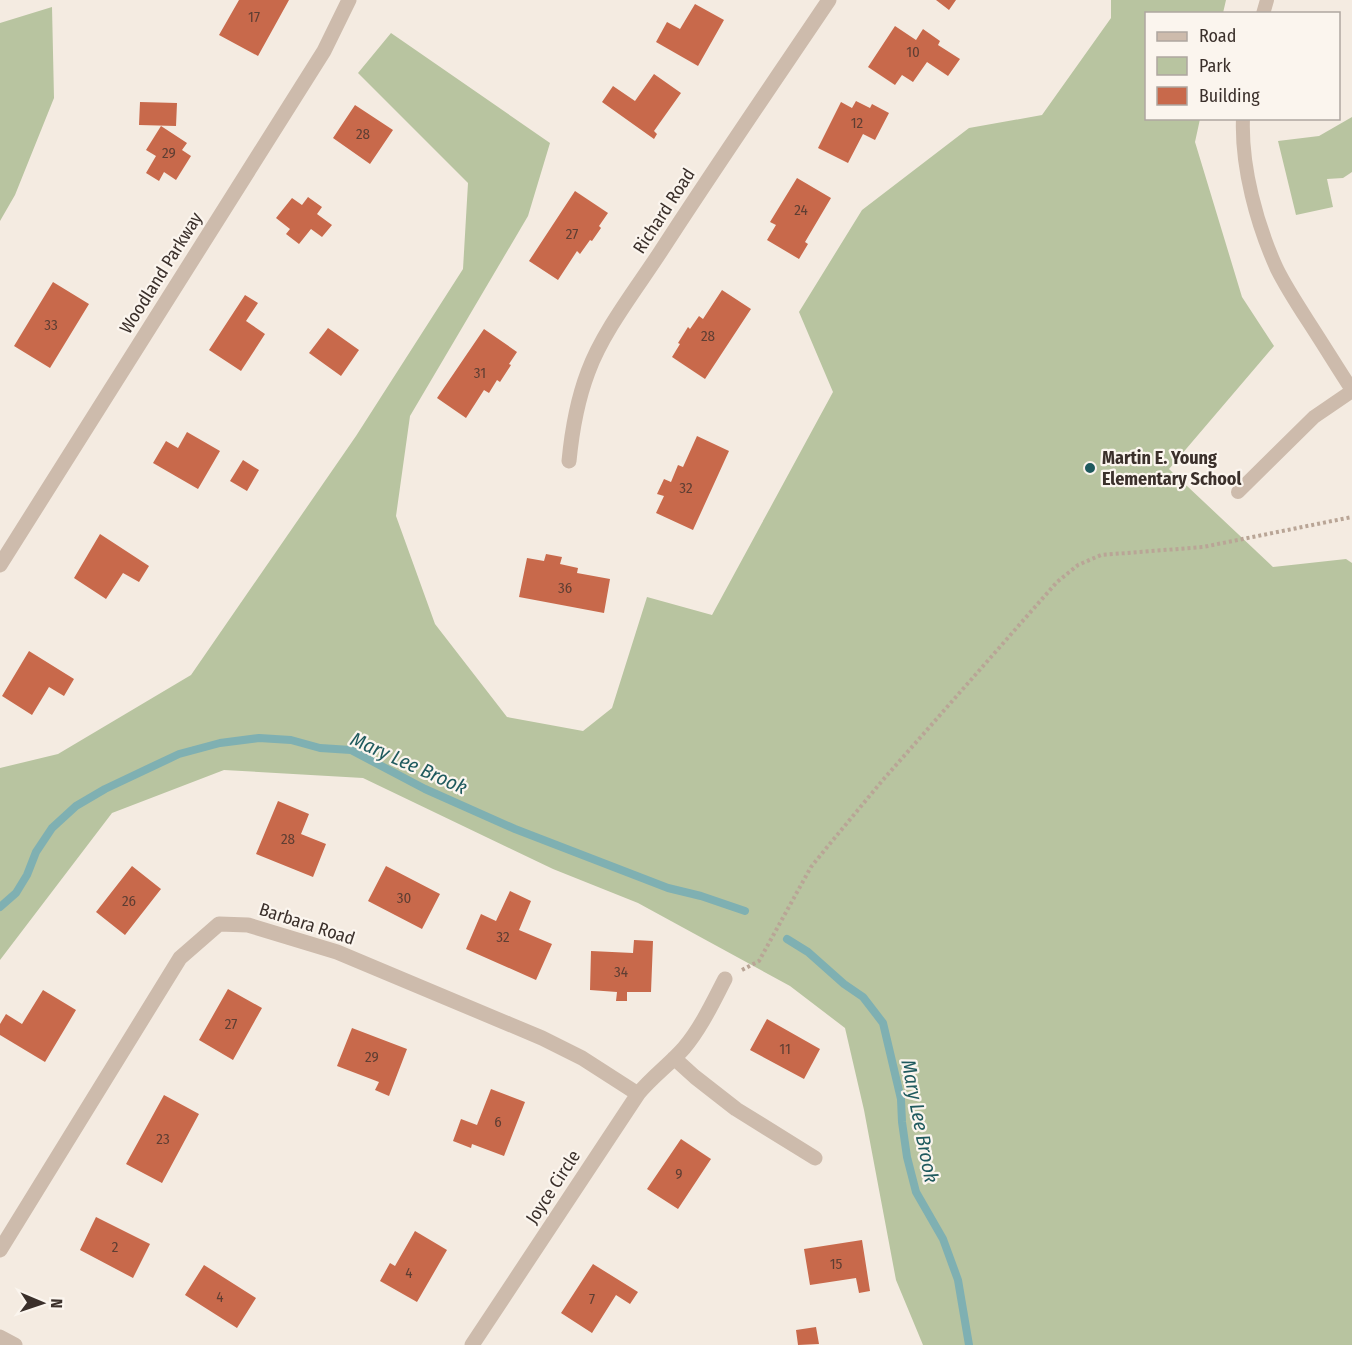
<svg xmlns="http://www.w3.org/2000/svg" width="1352" height="1345" font-family="'Fira Sans Condensed',sans-serif">
<style>
.green{fill:#b8c4a0}
.lines{fill:none;stroke-linecap:round;stroke-linejoin:round}
.stream{stroke:#7fb0b2;stroke-width:8}
.building{fill:#c8694b}
.path{stroke:#b9a596;stroke-width:4;stroke-dasharray:3 3;stroke-linecap:butt}
.lane{stroke:#cdbbac;stroke-width:14}
.street{stroke:#cdbbac;stroke-width:15}
.poi-dot{fill:#1f5a5e;stroke:#fbf5ee;stroke-width:2}
.labels{text-anchor:middle;dominant-baseline:central;stroke-width:4.5;stroke-linejoin:round;paint-order:stroke}
.number-label{font-size:15px;fill:#5e3e33}
.street-label{font-size:18px;fill:#3b302b;stroke:#fbf5ee}
.poi-label{font-size:18px;font-weight:bold;fill:#3b302b;stroke:#fbf5ee;text-anchor:start}
.water-label{font-size:20px;font-style:italic;fill:#1f5a5e;stroke:#fbf5ee}
</style>
<rect width="100%" height="100%" fill="#f4ebe1"/>
<path class="green" d="M1111,0h115l-3,13 -77,1v104l54,1 -5,23 47,155 32,49 -105,123 104,98 73,-8 6,4v782h-429l-27,-65 -32,-170 -19,-82 -55,-42 -152,-83 -85,-34 -190,-91 -139,-8 -112,43 -112,147v-192l58,-14 133,-79 165,-239 107,-167 5,-86 -110,-110 33,-40 159,110 -22,73 -118,200 -14,100 39,108 72,93 76,14 29,-23 35,-111 65,18 121,-223 -34,-80 63,-102 107,-82 73,-13 69,-97z
M52,7l2,91 -39,97 -15,26v-198z
M1352,117v55l-9,6 -16,1 6,28 -37,8 -18,-74 41,-5z"/>
<g class="lines">
<path class="stream" d="M0,907l16,-14 11,-18 9,-23 16,-24 24,-22 29,-17 74,-35 41,-11 39,-5 32,2 29,8 31,2 74,39 90,40 153,59 33,8 44,15
M787,939l21,13 36,32 19,13 20,26 18,76 1,23 5,35 9,35 27,47 15,41 11,65"/>
</g>
<path class="building" d="M239,0h50l-31,56 -39,-21z
M936,0h20l-7,10z
M695,4l29,16 -26,46 -42,-24 11,-20 13,7z
M895,26l21,14 7,-11 17,12 -2,4 22,14 -12,17 -21,-14 -14,20 -11,-7 -7,10 -27,-18z
M654,74l27,19 -27,38 3,3 -3,5 -52,-37 11,-16 22,15z
M856,101l14,7 2,-4 17,9 -14,27 -12,-6 -15,29 -30,-15 23,-46 11,6z
M140,102l37,1 -1,23 -37,-1z
M355,105l38,25 -23,34 -37,-26z
M161,126l26,17 -5,7 9,6 -15,24 -12,-8 -5,9 -13,-8 10,-17 -10,-6z
M797,178l34,20 -26,44 3,2 -9,15 -32,-19 9,-15 -6,-3z
M575,191l33,22 -9,13 2,2 -9,13 -2,-1 -10,14 -3,-3 -19,29 -29,-19z
M308,197l14,10 -5,7 15,11 -10,12 -11,-8 -12,15 -13,-10 4,-5 -14,-11 16,-20 10,7z
M53,282l36,22 -39,64 -36,-22z
M722,290l29,19 -46,70 -33,-22 8,-13 -2,-1 10,-16 2,2 9,-13 4,3z
M245,295l13,8 -12,18 19,13 -24,37 -32,-21z
M328,328l31,22 -18,26 -32,-23z
M484,329l33,23 -8,12 2,1 -11,17 -3,-2 -8,13 -5,-3 -18,28 -29,-20z
M187,432l33,19 -22,38 -45,-26 13,-22 12,7z
M697,436l32,15 -36,79 -37,-17 8,-17 -7,-2 7,-15 7,3 7,-17 5,2z
M243,460l16,10 -12,21 -17,-10z
M100,534l49,32 -10,16 -16,-9 -17,26 -32,-21z
M546,554l16,3 -2,7 18,4 -1,5 33,6 -6,34 -85,-16 8,-39 17,3z
M29,651l45,28 -10,17 -15,-9 -17,28 -30,-19z
M278,801l31,13 -8,20 25,10 -13,33 -57,-23z
M132,866l29,23 -36,46 -29,-23z
M386,866l54,28 -18,35 -54,-28z
M510,891l21,10 -12,29 33,14 -16,36 -70,-31 15,-35 15,7z
M634,940l19,1 -2,51h-24v9h-11l1,-9 -27,-2 1,-39 42,2z
M228,989l34,19 -29,52 -34,-20z
M43,990l33,20 -31,52 -45,-27v-11l6,-10 16,10z
M767,1019l53,30 -16,30 -54,-29z
M352,1028l55,21 -18,47 -14,-6 4,-8 -42,-16z
M491,1089l34,13 -21,54 -32,-12 -1,4 -18,-7 8,-22 16,6z
M164,1095l35,19 -37,69 -36,-19z
M681,1139l30,20 -33,50 -31,-20z
M96,1217l54,27 -17,34 -53,-28z
M415,1231l32,19 -30,52 -37,-21 10,-18 5,3z
M862,1240l8,51 -11,2 -3,-15 -46,7 -6,-36z
M593,1264l45,28 -8,12 -14,-9 -24,38 -31,-20z
M204,1265l52,33 -19,30 -52,-33z
M816,1327l3,17 -21,1 -2,-15z"/>
<g class="lines">
<path class="path" d="M742,970l17,-9 52,-94 17,-21 54,-65 175,-199 21,-17 23,-10 102,-8 149,-30"/>
<path class="lane" d="M1263,14l4,-14
M1243,118c-2,49 14,107 34,151 9,18 20,35 31,52 15,23 29,46 44,69
M1238,492l76,-75 38,-26"/>
<path class="street" d="M569,461c3,-31 8,-60 19,-89 15,-41 49,-84 73,-121 55,-85 112,-168 168,-251
M0,565l324,-514 25,-51
M674,1058l21,19 41,32 79,49
M0,1250l180,-292 39,-34 29,1 89,27 205,86 40,20 56,36
M0,1337l15,8
M472,1345l166,-251c14,-17 32,-30 46,-46 17,-20 29,-46 41,-69"/>
</g>
<circle class="poi-dot" cx="1090" cy="468" r="6"/>
<g class="labels">
<g class="number-label">
<text x="254" y="17">17</text>
<text x="913" y="52">10</text>
<text x="857" y="123">12</text>
<text x="363" y="134">28</text>
<text x="169" y="153">29</text>
<text x="801" y="210">24</text>
<text x="572" y="234">27</text>
<text x="51" y="325">33</text>
<text x="708" y="336">28</text>
<text x="480" y="373">31</text>
<text x="686" y="488">32</text>
<text x="565" y="588">36</text>
<text x="288" y="839">28</text>
<text x="404" y="898">30</text>
<text x="129" y="901">26</text>
<text x="503" y="937">32</text>
<text x="621" y="972">34</text>
<text x="231" y="1024">27</text>
<text x="785" y="1049">11</text>
<text x="372" y="1057">29</text>
<text x="498" y="1122">6</text>
<text x="163" y="1139">23</text>
<text x="679" y="1174">9</text>
<text x="115" y="1247">2</text>
<text x="836" y="1264">15</text>
<text x="409" y="1273">4</text>
<text x="220" y="1297">4</text>
<text x="592" y="1299">7</text>
</g>
<g class="street-label">
<text transform="translate(664 211) rotate(-57)">Richard Road</text>
<text transform="translate(161 273) rotate(-58)">Woodland Parkway</text>
<text transform="translate(307 924) rotate(18)">Barbara Road</text>
<text transform="translate(553 1187) rotate(-57)">Joyce Circle</text>
</g>
<g class="poi-label">
<text x="1102" y="458">Martin E. Young<tspan x="1102" dy="21">Elementary School</tspan></text>
</g>
<g class="water-label">
<text transform="translate(409 763) rotate(24)">Mary Lee Brook</text>
<text transform="translate(920 1121) rotate(79)">Mary Lee Brook</text>
</g>
</g>
<rect x="1145" y="12" width="195" height="108" fill="#fbf5ee" stroke="#aea6a0" stroke-width="1.5"/>
<rect x="1157" y="32" width="30" height="9" fill="#cdbbac" stroke="#aea6a0" stroke-width="1.5"/>
<text x="1199" y="42" font-size="18" fill="#3b302b">Road</text>
<rect x="1157" y="57" width="30" height="18" fill="#b8c4a0" stroke="#aea6a0" stroke-width="1.5"/>
<text x="1199" y="72" font-size="18" fill="#3b302b">Park</text>
<rect x="1157" y="87" width="30" height="18" fill="#c8694b" stroke="#aea6a0" stroke-width="1.5"/>
<text x="1199" y="102" font-size="18" fill="#3b302b">Building</text>
<g transform="translate(42 1303) rotate(92)" stroke="#fbf5ee" stroke-width="4.5" paint-order="stroke">
<path d="M0-4.5L10 22L0 15L-10 22Z" fill="#3b302b"/>
<text y="-9" font-size="16" font-weight="bold" text-anchor="middle" fill="#3b302b">N</text>
</g>
</svg>
